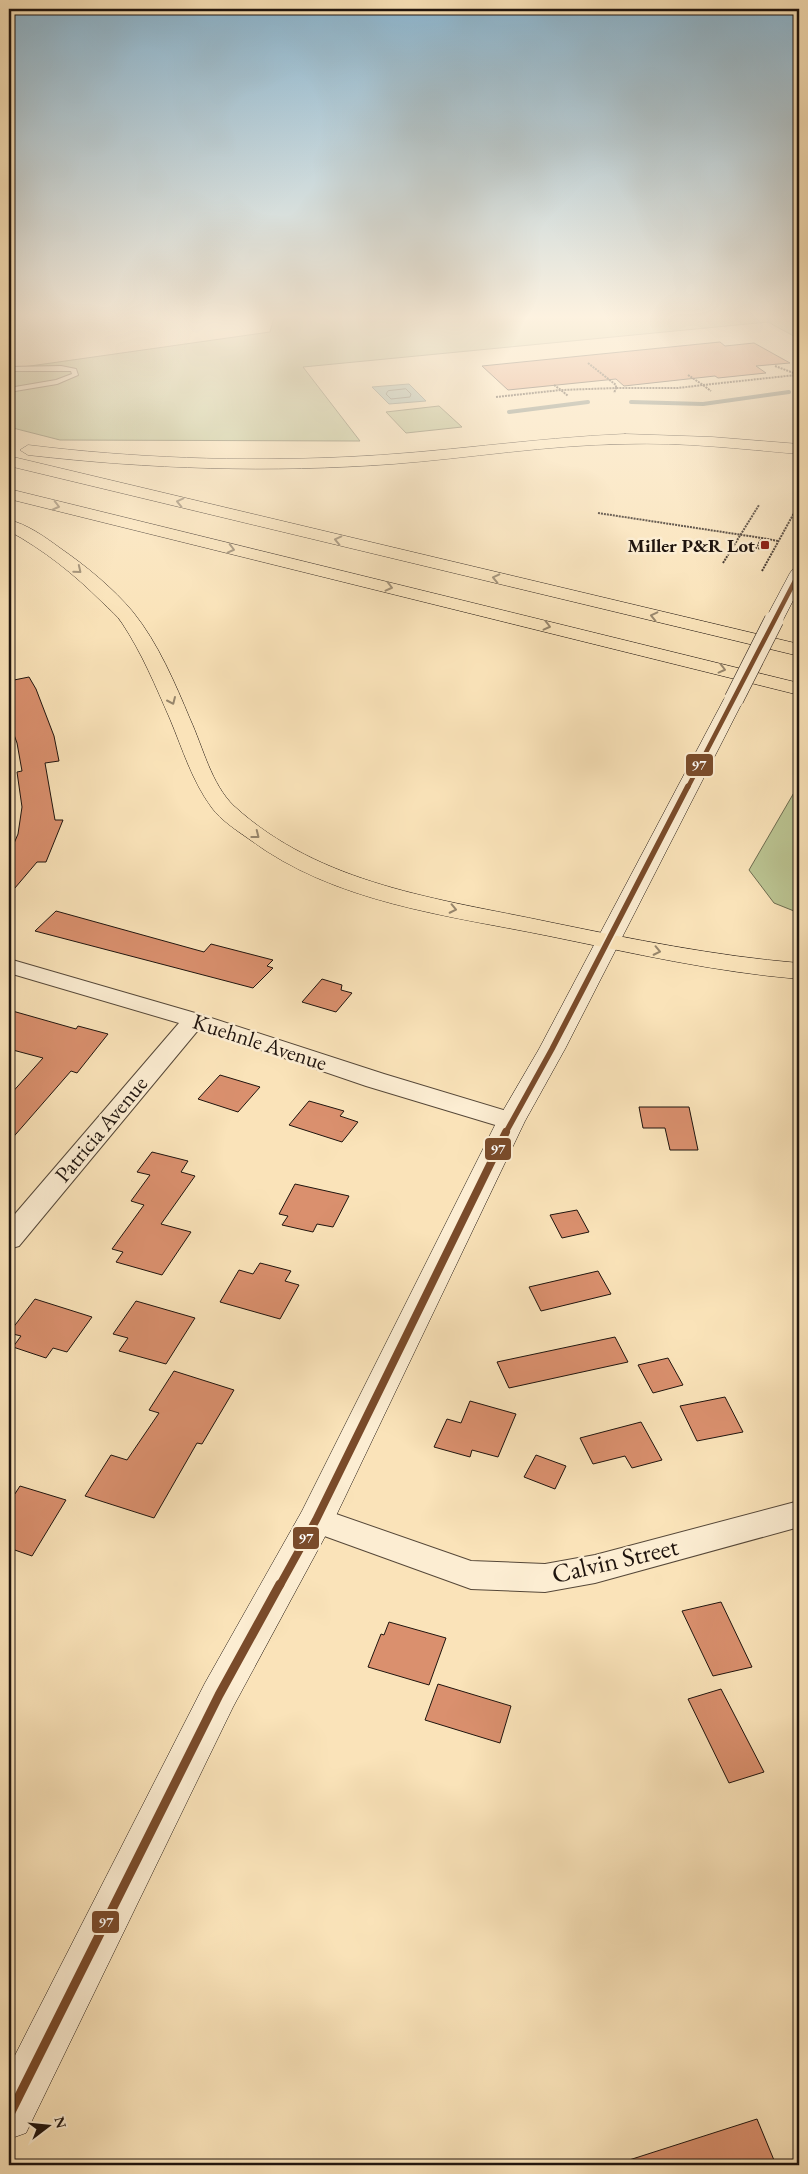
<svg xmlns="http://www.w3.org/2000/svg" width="808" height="2174" font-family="'EB Garamond',serif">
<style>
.green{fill:#bbc492;stroke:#6d6c50}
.water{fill:#9fbdb5;stroke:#6c7972}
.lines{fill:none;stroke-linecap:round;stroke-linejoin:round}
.shore{stroke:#5f6862;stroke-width:1}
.stream{stroke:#6c7972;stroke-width:4}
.building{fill:#da906e;stroke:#1f140e}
.lane-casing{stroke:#564839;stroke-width:2}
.street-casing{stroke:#564839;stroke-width:2}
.secondary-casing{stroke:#1f140e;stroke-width:1}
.highway-casing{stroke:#1f140e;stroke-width:1}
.path{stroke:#1f140e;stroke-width:2;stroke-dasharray:2 1;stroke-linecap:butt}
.lane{fill:#fcedd2;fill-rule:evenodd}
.street{fill:#fcedd2;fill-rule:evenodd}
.secondary{fill:#fcedd2;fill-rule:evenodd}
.highway{fill:#fae3b9;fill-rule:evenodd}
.secondary-bridge-casing{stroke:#1f140e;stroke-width:20;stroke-linecap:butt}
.secondary-bridge{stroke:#fcedd2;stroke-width:19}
.bus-1-far3-casing{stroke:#fcedd2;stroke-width:7}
.bus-1-far2-casing{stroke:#fcedd2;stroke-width:9}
.bus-1-far1-casing{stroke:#fcedd2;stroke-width:11}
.bus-1-casing{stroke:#fcedd2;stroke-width:13}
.bus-1-far3{stroke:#7a4b2a;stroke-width:4.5}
.bus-1-far2{stroke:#7a4b2a;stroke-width:5.5}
.bus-1-far1{stroke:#7a4b2a;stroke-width:8}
.bus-1{stroke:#7a4b2a;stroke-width:9}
.oneway{stroke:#97866c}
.poi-dot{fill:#8f2418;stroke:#fcedd2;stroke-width:2}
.labels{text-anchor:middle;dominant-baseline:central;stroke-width:5;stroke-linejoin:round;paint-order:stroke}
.far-poi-label{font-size:19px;font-weight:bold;fill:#1f140e;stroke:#fcedd2;text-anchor:end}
.street-label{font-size:22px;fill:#1f140e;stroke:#fcedd2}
.near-street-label{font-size:26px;fill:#1f140e;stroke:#fcedd2}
.line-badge{stroke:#fcedd2;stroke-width:2}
.badge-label{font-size:14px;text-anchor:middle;font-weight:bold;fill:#fff}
</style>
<rect width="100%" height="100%" fill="#fae3b9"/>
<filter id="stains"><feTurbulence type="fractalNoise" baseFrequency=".004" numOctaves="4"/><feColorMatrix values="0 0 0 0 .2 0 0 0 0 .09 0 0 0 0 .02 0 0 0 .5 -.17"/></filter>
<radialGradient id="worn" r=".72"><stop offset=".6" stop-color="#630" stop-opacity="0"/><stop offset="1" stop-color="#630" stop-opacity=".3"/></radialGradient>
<path class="green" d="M274,317h525v22l-31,-17 -465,45 57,74 -300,-1 -51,-13v-58l261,-37z
M439,406l23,21 -56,6 -20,-21z
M799,784v129l-25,-10 -25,-33z"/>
<path class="water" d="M409,384l17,17 -37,3 -17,-17z"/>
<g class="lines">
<path class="shore" d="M406,389l5,5 -1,3 -19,2 -5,-5 2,-3z"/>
<path class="stream" d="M631,402l72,2 86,-12
M509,412l79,-10"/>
</g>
<path class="building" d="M720,342l5,4 29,-3 36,20 -34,3 10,7 -48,5 -3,-2 -91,10 -8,-7 -108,11 -26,-24z
M29,677l7,12 18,47 5,25 -14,2 10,57h8l-17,42h-9l-28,33v-40l9,-21 4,-27 -5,-35 5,-1 -5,-28 -8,-22v-40z
M56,911l148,41 7,-8 62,16 -6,6 6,2 -20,20 -218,-57z
M322,979l20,6 -1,5 11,3 -16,19 -34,-10z
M9,1010l67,19 2,-3 30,8 -31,39 -6,-2 -62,71v-46l34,-38 -34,-9z
M220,1075l40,12 -22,25 -40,-13z
M309,1101l35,10 -4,5 18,6 -16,20 -53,-17z
M639,1107h50l9,43h-28l-5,-22h-22z
M152,1152l36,9 -7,11 14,4 -34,48 30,8 -29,43 -46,-13 7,-10 -11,-3 32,-44 -13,-4 19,-26 -13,-3z
M295,1184l54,12 -16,31 -16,-3 -4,8 -31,-7 6,-9 -9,-2z
M577,1210l12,22 -27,6 -12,-23z
M260,1263l31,8 -6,10 14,4 -19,34 -60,-17 19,-32 14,4z
M598,1271l13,23 -70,17 -12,-24z
M35,1299l57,18 -25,35 -14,-4 -7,10 -33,-11 8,-11 -12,-3z
M136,1301l59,17 -29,46 -47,-13 9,-13 -15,-4z
M615,1337l13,25 -119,26 -12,-26z
M668,1358l15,27 -30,8 -15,-28z
M174,1371l60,19 -32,54 -5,-1 -43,75 -69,-22 26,-41 16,5 32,-47 -10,-3z
M725,1397l18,35 -46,9 -17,-35z
M470,1401l46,13 -18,43 -26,-7 -2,7 -36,-10 13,-28 14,4z
M641,1422l21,38 -30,8 -7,-12 -32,8 -13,-26z
M536,1455l30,11 -11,23 -31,-12z
M20,1486l46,14 -34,56 -23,-8v-45z
M721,1602l31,65 -39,9 -31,-65z
M389,1622l57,16 -17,47 -61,-18 13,-33 3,1z
M438,1684l73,22 -11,37 -75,-23z
M721,1689l43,83 -35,11 -41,-84z
M757,2119l19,46h-149l-1,-4z"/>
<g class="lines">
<g class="lane-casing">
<path id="lane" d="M791,317h8v5z
M61,366l15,3 2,6 -21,9 -48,8v-4l47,-8 16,-6 -1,-3h-62v-4z"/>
</g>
<g class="street-casing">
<path id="street" d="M9,317h8l-8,4z
M9,959l193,56 182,59 136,41 4,6 -4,6 -9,2 -9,-2 -136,-41 -167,-57 -180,217 -10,3v-28l170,-198 -170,-50z
M799,1501v26l-204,56 -50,9 -74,-3 -166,-60 -5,-9 5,-9 11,-4 155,54 74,3 50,-9z"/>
</g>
<g class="secondary-casing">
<path id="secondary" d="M799,568v21l-16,31 -2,4h-14l-2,-4 25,-47 3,-4z
M734,693l7,2 3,4 -179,350 -40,72 -191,399 -101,187 -207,426 -17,6v-72l196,-384 97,-172 195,-390 42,-72 185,-350 3,-4z"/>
</g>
<g class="highway-casing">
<path id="highway" d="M625,434l87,3 87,7v10c-58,-5 -116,-12 -174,-10 -78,1 -155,14 -232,20 -122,9 -244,5 -365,-9l-8,-5 8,-5c106,13 211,17 318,12 93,-4 186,-19 279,-23z
M9,456l790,188v12l-790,-190z
M9,489l790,194v12l-790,-196z
M9,520c18,4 36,17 51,28 26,18 53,40 73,64 25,31 42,71 57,107 13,28 21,65 44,87 86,79 206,93 315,116 83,17 166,34 250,41v16c-84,-7 -167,-26 -250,-43 -103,-21 -214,-33 -300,-97 -13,-9 -28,-19 -37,-31 -20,-27 -29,-58 -42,-89 -14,-32 -28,-66 -48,-96 -5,-8 -13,-14 -20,-21 -28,-28 -58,-52 -93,-71z"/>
</g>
<path class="path" d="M588,363l28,22v3h62l25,-3 8,6
M775,366l24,9
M688,375l15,10 93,-10 3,3
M554,385l7,5 55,-2 -2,5
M496,397l65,-7 7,6
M598,513l164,25
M763,549l-7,-1 6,-10 16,3
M723,563l36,-58
M762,571l37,-67"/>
<use href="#lane" class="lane"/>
<use href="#street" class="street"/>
<use href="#secondary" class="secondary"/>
<use href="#highway" class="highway"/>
<g class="secondary-bridge-casing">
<path id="secondary-bridge" d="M734,699l40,-79"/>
</g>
<use href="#secondary-bridge" class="secondary-bridge"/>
<g class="bus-1-far3-casing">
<path id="bus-1-far3" d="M688,787l111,-214"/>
</g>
<g class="bus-1-far2-casing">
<path id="bus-1-far2" d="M505,1134l47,-85 136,-263"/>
</g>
<g class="bus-1-far1-casing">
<path id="bus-1-far1" d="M280,1585l36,-65 190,-388"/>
</g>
<g class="bus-1-casing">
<path id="bus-1" d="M9,2116l210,-421 61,-111"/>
</g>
<use href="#bus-1-far3" class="bus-1-far3"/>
<use href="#bus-1-far2" class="bus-1-far2"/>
<use href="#bus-1-far1" class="bus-1-far1"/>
<use href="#bus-1" class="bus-1"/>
</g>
<defs><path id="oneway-chevron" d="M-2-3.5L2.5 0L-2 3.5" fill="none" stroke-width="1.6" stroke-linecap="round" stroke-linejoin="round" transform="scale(1.25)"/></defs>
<g class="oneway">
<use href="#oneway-chevron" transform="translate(180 502) rotate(-167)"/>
<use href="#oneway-chevron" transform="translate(56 506) rotate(14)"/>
<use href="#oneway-chevron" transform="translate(338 540) rotate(-167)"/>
<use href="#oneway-chevron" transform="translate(231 549) rotate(14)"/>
<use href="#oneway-chevron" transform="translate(78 570) rotate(39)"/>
<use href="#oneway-chevron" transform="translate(496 578) rotate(-167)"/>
<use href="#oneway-chevron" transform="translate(389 587) rotate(14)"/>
<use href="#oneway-chevron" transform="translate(654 616) rotate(-167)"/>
<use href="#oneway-chevron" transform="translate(547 626) rotate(14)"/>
<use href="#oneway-chevron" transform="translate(722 669) rotate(14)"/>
<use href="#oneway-chevron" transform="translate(172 701) rotate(66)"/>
<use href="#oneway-chevron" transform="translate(256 835) rotate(38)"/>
<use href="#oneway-chevron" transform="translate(453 909) rotate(12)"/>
<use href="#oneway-chevron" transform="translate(657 951) rotate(12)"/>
</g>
<linearGradient id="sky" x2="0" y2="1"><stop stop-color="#8bb8d4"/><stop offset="0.51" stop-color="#fdf2e0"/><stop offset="1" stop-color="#fdf2e0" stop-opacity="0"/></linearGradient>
<rect width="808" height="622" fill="url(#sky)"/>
<rect class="poi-dot" x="760" y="540" width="10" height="10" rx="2.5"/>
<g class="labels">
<g class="far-poi-label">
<text x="755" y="545">Miller P&amp;R Lot</text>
</g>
<g class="street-label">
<text transform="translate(260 1042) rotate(18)">Kuehnle Avenue</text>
<text transform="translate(101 1129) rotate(-50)">Patricia Avenue</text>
</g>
<g class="near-street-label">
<text transform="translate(615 1560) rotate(-13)">Calvin Street</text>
</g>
</g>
<g class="line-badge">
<rect x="685" y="753" width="29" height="24" rx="5" fill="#7a4b2a"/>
<rect x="484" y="1137" width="28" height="24" rx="5" fill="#7a4b2a"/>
<rect x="292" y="1526" width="28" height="24" rx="5" fill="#7a4b2a"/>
<rect x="91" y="1910" width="29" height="24" rx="5" fill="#7a4b2a"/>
</g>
<g class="badge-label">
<text x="699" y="770">97</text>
<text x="498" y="1154">97</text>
<text x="306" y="1543">97</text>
<text x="106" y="1927">97</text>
</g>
<rect width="808" height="2174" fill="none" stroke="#fae3b9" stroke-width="30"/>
<rect x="10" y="10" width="788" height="2154" fill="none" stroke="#1f140e" stroke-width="2.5"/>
<rect x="15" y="15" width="778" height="2144" fill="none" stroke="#1f140e"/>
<g transform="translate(48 2126) rotate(74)" stroke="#fcedd2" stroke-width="4" paint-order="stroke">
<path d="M0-4L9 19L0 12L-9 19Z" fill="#1f140e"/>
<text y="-8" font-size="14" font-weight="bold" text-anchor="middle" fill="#1f140e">N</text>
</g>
<rect width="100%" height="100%" filter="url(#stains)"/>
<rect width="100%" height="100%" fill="url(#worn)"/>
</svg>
